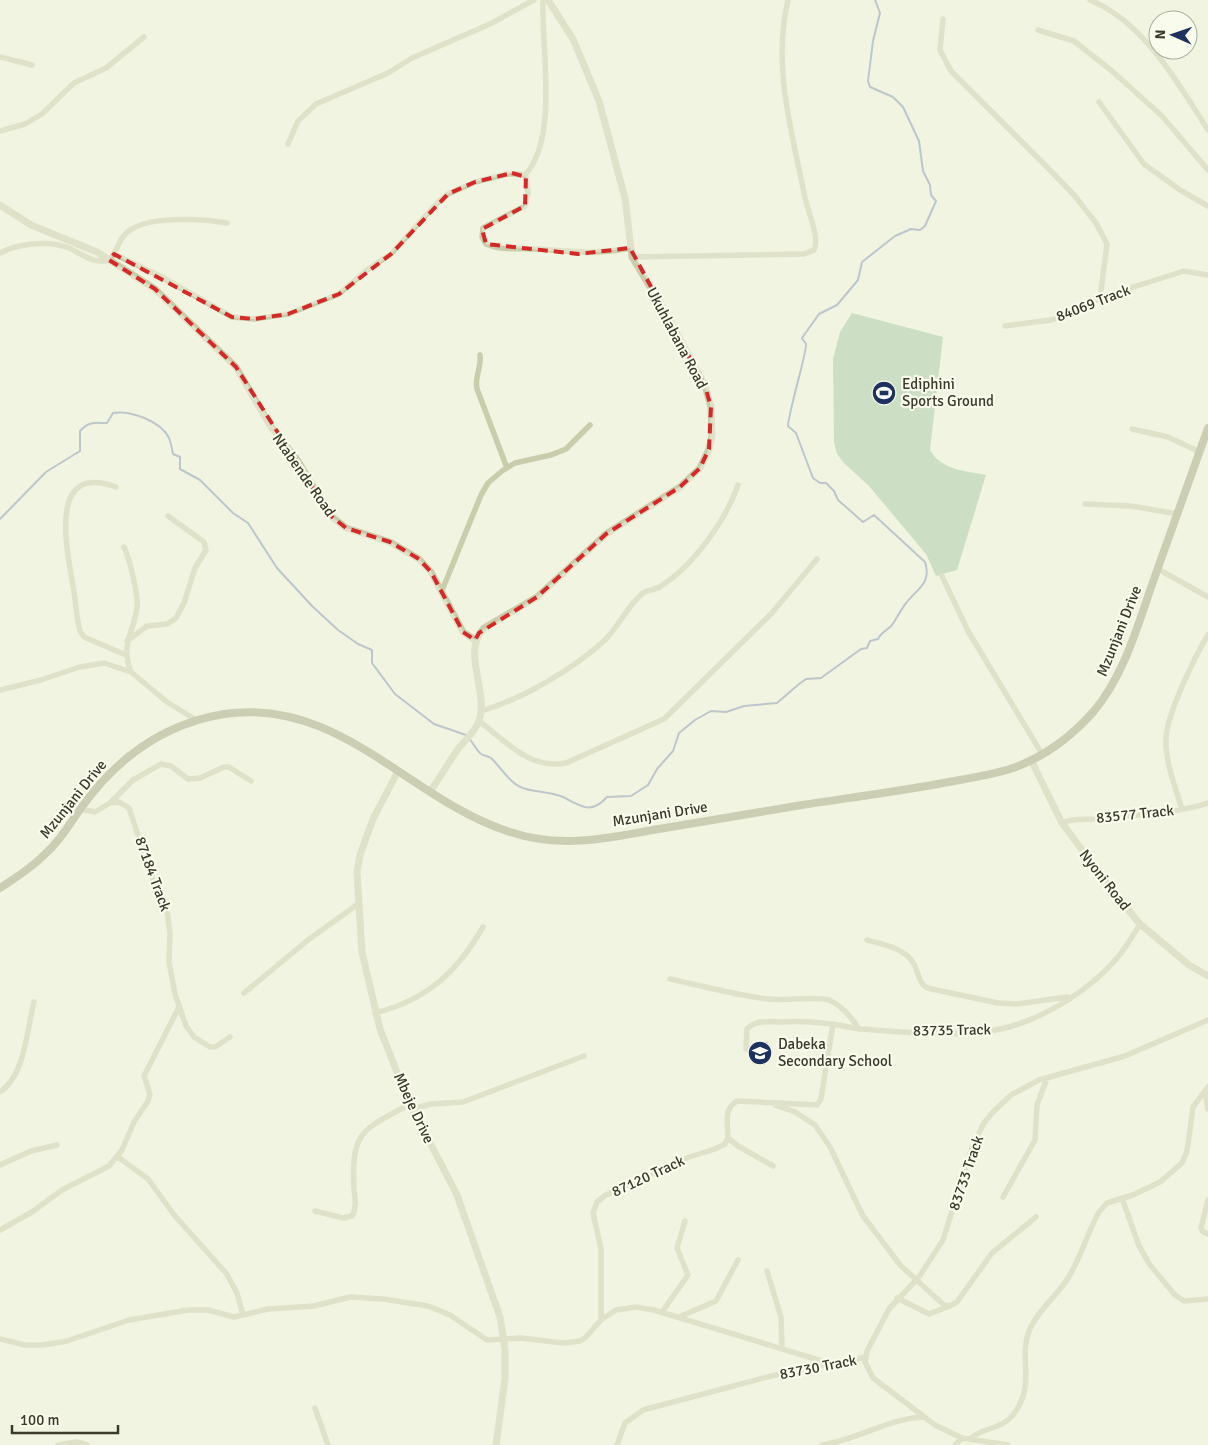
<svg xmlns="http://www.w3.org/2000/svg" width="1208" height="1445" font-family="Signika,sans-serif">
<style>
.green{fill:#a0c49f}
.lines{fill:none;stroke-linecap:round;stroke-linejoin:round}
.stream{stroke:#7e8fb3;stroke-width:2}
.minor{stroke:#cacdab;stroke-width:5.5}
.tertiary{stroke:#cacdab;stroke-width:7}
.secondary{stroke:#a1a17c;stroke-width:8}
.marked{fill:none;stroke:#d62828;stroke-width:4;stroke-dasharray:10 6;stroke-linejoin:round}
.labels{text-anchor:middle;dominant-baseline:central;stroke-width:4.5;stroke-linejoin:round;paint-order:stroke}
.street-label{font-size:15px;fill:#3b3a2a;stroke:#f9fbed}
.poi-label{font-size:15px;fill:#3b3a2a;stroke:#f9fbed;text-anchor:start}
</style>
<rect width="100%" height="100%" fill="#f1f4e0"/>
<path class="green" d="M852,313l91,24 -13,113c11,20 36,21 56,25l-29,95 -21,6 -10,-22 -57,-68 -25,-23 -7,-9 -3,-12 -1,-83 7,-27z"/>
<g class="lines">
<path class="stream" d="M0,519l46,-47 34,-21v-20c9,-10 14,-8 27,-8l6,-10c17,-3 48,8 56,25 2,5 3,11 4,16l7,3v12l20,11 33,33 15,10 29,45 35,38 26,24 20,14 14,6v13l23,31 39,30 32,11
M469,738c4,5 8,13 12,16 3,2 8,2 10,4 11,10 19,27 35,31 10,3 27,3 37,8 18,9 28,18 44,0l24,-1 17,-11 9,-16 16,-18 6,-18 16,-13 16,-9 15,1 18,-6 33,-3 22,-19 7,-5 15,-1 40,-29 6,-1 3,-7 8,-2c3,-7 9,-8 14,-14 5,-7 9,-16 15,-23 10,-13 25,-19 18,-40l-51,-47 -11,7 -25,-22 -4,-9 -8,-8h-6l-7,-5 -17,-45 -8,-7c0,-12 20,-78 18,-82 -1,-3 -4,-4 -4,-6l17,-24 18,-9 21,-25 4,-18 33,-26 16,-7 9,1 5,-4 11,-25 -5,-6 -1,-10 -7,-14 -4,-30 -16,-34 -10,-10 -23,-10 -2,-6 5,-40 7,-28 -5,-13"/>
<path class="minor" d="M1090,0c55,23 87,82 118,130
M943,19l-3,31 11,21 95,95 28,29 22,28 11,21 -6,47 1,6
M1038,30l36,11 38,30 50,45 46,54
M0,57l32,8
M1099,102l45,62 36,26 28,16
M0,131l25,-7 17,-10 32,-31 32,-15 38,-31
M288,144l10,-23 18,-17 72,-31 24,-15 78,-34 44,-24
M525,175c34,-36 16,-128 18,-175
M0,253c18,-9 46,-13 66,-6 15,5 26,18 43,13l5,-6 46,22 72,41 22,2 34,-5 51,-20 29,-25 23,-15 46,-51 11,-9 27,-12 32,-8h15l4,3 2,16 -3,13 -42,22 -1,9 4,7c15,7 35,4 51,5 35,2 57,6 93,-1
M114,254c5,-10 8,-20 18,-25 20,-13 72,-10 95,-6
M632,257l172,-3 10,-4c6,-11 -6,-39 -9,-52 -13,-67 -33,-130 -17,-198
M1005,326l46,-6 17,-6 34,-17 82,-26 24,4
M480,355c2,12 -6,22 -3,34l30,79
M1132,429l36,8 32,15
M116,487c-69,-25 -49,62 -43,99 3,15 3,31 7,45l4,6 42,18
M1085,504l46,2 47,8
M124,547c5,10 15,50 13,61 -4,27 -17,35 -6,64
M1158,569l50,28
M942,576l26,55 74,123
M441,593l40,-98 7,-12 14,-12 13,-8 36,-8 15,-6 24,-24
M127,641l20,-15 20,-2 9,-6 8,-15 11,-35 11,-18 -2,-8 -36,-26
M0,690l41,-10 39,-13 24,-4 27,9 36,30 29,18
M481,711c40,-11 94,-43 124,-71 14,-14 23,-35 38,-47 6,-4 13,-3 18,-7 32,-20 65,-66 77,-101
M479,721c27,20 50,49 87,42l98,-44 107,-105 46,-55
M110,803l23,-23 28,-16 10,2 17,13 12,-1 24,-11h5l22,14
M80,809l15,3 15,-9 9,-1 10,6 27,81 11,21 3,24 -1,28 6,32 11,32 8,11 16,10h5l15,-10
M1182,809c-7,-22 -17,-48 -16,-71 1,-24 29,-82 42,-103
M1062,823c11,-5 22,-3 34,-4 37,-4 77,-5 112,-16
M867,940c16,4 38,8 47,24 5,9 4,18 13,24l71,15 19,1 50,-7
M670,979c32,7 65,16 98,20 16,2 48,-3 61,1 12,5 23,18 30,29
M244,993l64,-53 50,-36
M375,1013c52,-13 82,-41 108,-86
M746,1049l1,-20c9,-10 23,-7 35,-7 16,-1 33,0 49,2 10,1 20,4 30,5 45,3 105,10 148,-2 39,-11 82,-38 108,-69 9,-10 16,-23 23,-34
M1205,1091l3,18
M0,1092c25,-16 27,-63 34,-90
M775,1105l20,7 20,13 15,22 33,69 38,50 43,39 6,1 7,-4 35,-49 44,-36
M412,1109l19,-5 32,-2 121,-46
M728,1138l10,8 35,20
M118,1157l30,22 27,37 51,57 11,20 6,22
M0,1165l31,-14 26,-6
M1003,1197l32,-57 2,-35 10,-27
M1122,1198l17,48 11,19 25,30 9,6 24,-2
M1208,1200l-7,28 2,4 5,2
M315,1211l28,7 9,-2c5,-8 3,-18 2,-27 -3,-58 8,-59 56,-85
M0,1230l32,-18 30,-22 47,-24 13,-16 12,-28 14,-21 2,-7 -6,-18 35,-69
M767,1271l14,46 1,30
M897,1298l32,16 21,-8
M662,1312l26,-37 -11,-27 8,-27
M679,1317l37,-16 22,-41
M601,1320v-71l-8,-36 4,-11 9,-7 77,-36 32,-10 10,-5 3,-6c0,-14 -5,-29 9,-37l80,4 4,-6 12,-75
M0,1339l25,6h18l24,-4 62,-21 59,-10h20l26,7 34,-8 46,-3 36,-9 33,2 45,7 22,9 37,25 34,-2 42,5 17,-2 6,-4 15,-17 15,-10 20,-3 18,3 178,54
M315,1408l13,37
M970,1439c12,-12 31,-9 43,-24 24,-32 5,-54 16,-84 8,-20 28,-35 39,-53 13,-20 19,-45 31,-66l8,-9 26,-8 27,-13 22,-19 5,-12 6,-44 15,-20
M58,1445l19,-3 10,3
M617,1445l8,-22 18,-13 132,-35 90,-18
M822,1445c35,-5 67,-27 102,-28
M955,1445l7,-7
M1008,1445l-46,-7 -27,-13 -62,-47 -8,-16 2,-11 22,-42 30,-32 24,-37 29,-93 12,-24 9,-11 18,-17 28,-15 86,-24 83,-36"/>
<path class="tertiary" d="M0,205l31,20 66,27 58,37 81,78 35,60 27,34 33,55 15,12 44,14 29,17 12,13 32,60 12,8
M1031,760l31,63 53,71 25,30 49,41 19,11
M398,771l-25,48 -13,36 -3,17 5,80 18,77 28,71 49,95 43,122 5,32v30l-9,66
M430,791c11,-14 18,-28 28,-42 7,-9 17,-17 21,-28 10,-30 -18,-69 5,-93l53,-31 69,-63 74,-47 20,-19 9,-19 3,-13 -1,-29 -6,-21 -38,-71 -35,-58 -7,-59 -26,-97 -26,-62 -25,-39"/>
<path class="secondary" d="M0,888c15,-10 30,-19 43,-32 16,-14 26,-31 38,-48 35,-49 82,-84 143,-94 115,-17 184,84 283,117 20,7 40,10 61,10 30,0 61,-7 91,-12 47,-8 95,-16 143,-24 46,-7 91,-13 136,-21 25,-5 51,-8 75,-16 31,-11 59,-32 81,-57 31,-37 44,-87 60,-132 18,-50 36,-100 54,-151"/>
</g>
<path d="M0 0H1208V1445H0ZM512,173l14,4 -1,29 -43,23 4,15 92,10 52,-6 75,138 6,21 -2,42 -9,19 -20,19 -74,47 -69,63 -58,36 -4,7 -12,-8 -32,-60 -12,-13 -29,-17 -44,-14 -15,-12 -95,-149 -81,-78 -46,-29 5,-6 118,63 22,2 34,-5 51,-20 52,-40 57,-60 27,-12z" fill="#f1f4e0" fill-opacity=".55" fill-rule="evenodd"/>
<path class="marked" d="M512,173l14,4 -1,29 -43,23 4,15 92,10 52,-6 75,138 6,21 -2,42 -9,19 -20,19 -74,47 -69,63 -58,36 -4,7 -12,-8 -32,-60 -12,-13 -29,-17 -44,-14 -15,-12 -95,-149 -81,-78 -46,-29 5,-6 118,63 22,2 34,-5 51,-20 52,-40 57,-60 27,-12z"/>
<defs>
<g id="stadium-disc" transform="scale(1.25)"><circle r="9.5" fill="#1e315f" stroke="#f9fbed"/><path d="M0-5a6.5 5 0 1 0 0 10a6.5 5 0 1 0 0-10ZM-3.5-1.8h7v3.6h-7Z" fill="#fff"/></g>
<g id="school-disc" transform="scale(1.25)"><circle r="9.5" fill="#1e315f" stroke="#f9fbed"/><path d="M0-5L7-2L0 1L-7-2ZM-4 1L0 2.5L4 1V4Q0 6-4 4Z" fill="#fff"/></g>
</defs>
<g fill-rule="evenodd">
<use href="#stadium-disc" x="884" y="393"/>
<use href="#school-disc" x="760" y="1053"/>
</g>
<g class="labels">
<g class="street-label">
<text transform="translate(1093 303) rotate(-21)">84069 Track</text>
<text transform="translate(677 338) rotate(62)">Ukuhlabana Road</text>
<text transform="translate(304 475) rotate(55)">Ntabende Road</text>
<text transform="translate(1119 631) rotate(-68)">Mzunjani Drive</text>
<text transform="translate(73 799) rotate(-51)">Mzunjani Drive</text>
<text transform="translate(660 814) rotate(-9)">Mzunjani Drive</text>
<text transform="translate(1135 814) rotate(-6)">83577 Track</text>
<text transform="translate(153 874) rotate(70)">87184 Track</text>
<text transform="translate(1105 880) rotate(52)">Nyoni Road</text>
<text transform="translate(952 1030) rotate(-1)">83735 Track</text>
<text transform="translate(414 1108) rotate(65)">Mbeje Drive</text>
<text transform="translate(966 1173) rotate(-71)">83733 Track</text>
<text transform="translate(648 1176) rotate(-25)">87120 Track</text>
<text transform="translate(818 1367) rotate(-11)">83730 Track</text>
</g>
<g class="poi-label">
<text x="902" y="384">Ediphini<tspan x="902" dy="17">Sports Ground</tspan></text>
<text x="778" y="1044">Dabeka<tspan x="778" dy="17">Secondary School</tspan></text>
</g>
</g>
<g transform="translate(1173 35) rotate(272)"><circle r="24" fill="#f9fbed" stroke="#adae9f"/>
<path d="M0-4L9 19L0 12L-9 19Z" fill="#1e315f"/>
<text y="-8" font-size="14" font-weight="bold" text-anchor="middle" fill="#3b3a2a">N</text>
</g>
<path d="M12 1425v8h106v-8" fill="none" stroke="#3b3a2a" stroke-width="2.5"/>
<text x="20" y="1425" font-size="15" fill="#3b3a2a" stroke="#f9fbed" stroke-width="4" paint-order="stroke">100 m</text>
</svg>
